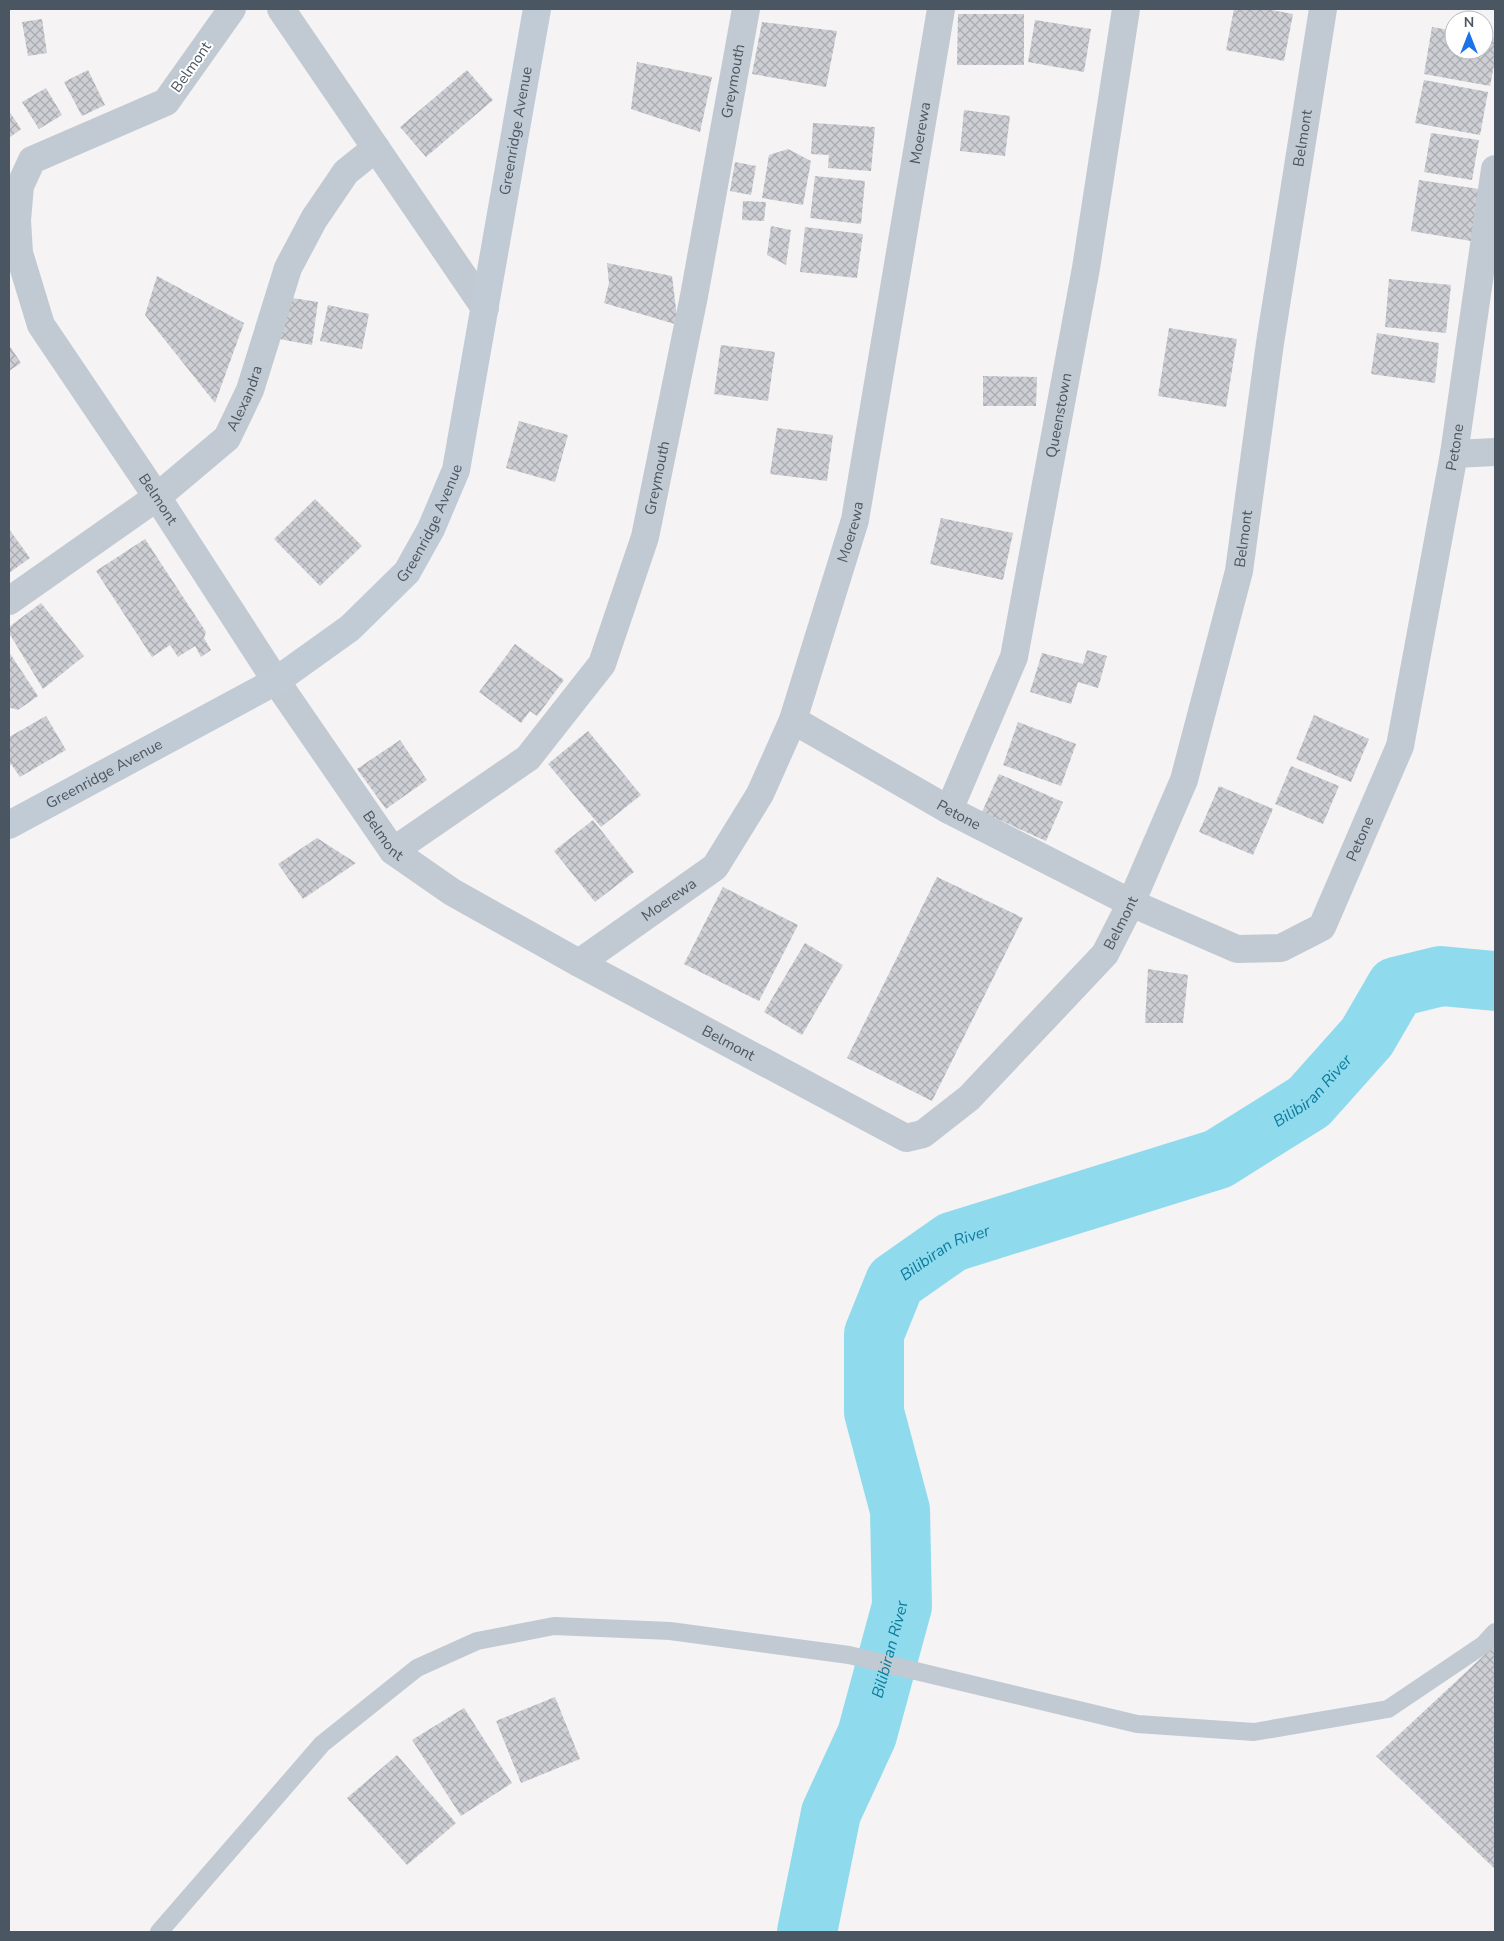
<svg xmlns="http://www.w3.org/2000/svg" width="1504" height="1941" font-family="'Nunito Sans',sans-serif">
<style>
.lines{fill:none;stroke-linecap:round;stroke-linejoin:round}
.river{stroke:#90daee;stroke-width:60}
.building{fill:url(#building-cross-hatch)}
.lane{stroke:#c1cad2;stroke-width:18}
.street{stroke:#c1cad2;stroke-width:28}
.secondary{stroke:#c1cbd6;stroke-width:28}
.labels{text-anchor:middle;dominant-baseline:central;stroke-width:4;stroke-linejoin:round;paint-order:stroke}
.street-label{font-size:15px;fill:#4a5661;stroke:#fff}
.water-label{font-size:16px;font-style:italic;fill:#0c7c9b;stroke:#fff}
</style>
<defs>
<pattern id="building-cross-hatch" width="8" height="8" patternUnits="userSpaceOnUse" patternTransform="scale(1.25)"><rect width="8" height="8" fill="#cdcfd5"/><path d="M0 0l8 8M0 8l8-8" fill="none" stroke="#a8abb0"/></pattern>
</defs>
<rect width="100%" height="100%" fill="#f5f3f3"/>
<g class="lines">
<path class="river" id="s1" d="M807,1932l24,-119 36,-78 35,-129 -2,-96 -26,-98v-78l21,-52 57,-40 266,-83 91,-57 58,-65 29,-50 45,-11 54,5"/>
</g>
<path class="building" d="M1234,9h32l27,5 -9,47 -58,-11z
M958,14h66v51h-67z
M42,19l5,34 -19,3 -6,-34z
M1035,20l56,9 -7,43 -56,-10z
M762,22l75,9 -11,56 -74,-13z
M1432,27l22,4v19h30v-14l11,2v22l-5,26 -66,-12z
M637,62l75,15 -12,55 -69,-23z
M88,70l17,35 -23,11 -18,-34z
M467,70l26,30 -67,57 -26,-30z
M1424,80l64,12 -8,43 -65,-12z
M46,88l16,27 -23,14 -17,-27z
M964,110l46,6 -5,40 -45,-5z
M9,111l12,18 -12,9z
M813,123l62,4 -4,44 -43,-3 1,-13 -18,-1z
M1431,133l48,7 -7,40 -48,-8z
M788,149l23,12 -8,44 -41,-7 7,-43z
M735,162l21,4 -5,29 -21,-4z
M815,176l50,5 -4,43 -51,-6z
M1419,180l60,9 -8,52 -60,-10z
M743,201l23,1 -2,19 -22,-1z
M771,226l20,4 -5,35 -19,-10z
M805,227l58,7 -6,44 -57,-6z
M607,263l65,13 6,49 -74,-22 5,-20z
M157,276l87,47 -29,80 -70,-88z
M1389,279l62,6 -5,48 -61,-6z
M286,297l32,5 -6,43 -33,-6z
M328,305l41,9 -7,35 -42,-8z
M1169,328l68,11 -11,68 -68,-11z
M1377,333l62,10 -4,40 -64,-9z
M9,345l12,18 -12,8z
M721,345l54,7 -7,49 -54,-7z
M983,376l54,1 -1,29h-53z
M519,421l49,14 -13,47 -49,-14z
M777,428l56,7 -6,46 -57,-7z
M315,499l47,47 -42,40 -46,-47z
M941,518l72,15 -10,47 -73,-16z
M9,529l21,29 -21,15z
M145,539l61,93 -2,6 7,12 -10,7 -6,-11 -17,11 -8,-12 -18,12 -56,-86z
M41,603l43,53 -41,33 -34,-56v-6z
M515,644l49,36 -27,36 -7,-5 -9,12 -42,-31z
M1087,650l20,6 -9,32 -20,-6 -7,22 -41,-12 12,-39 41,11z
M9,652l29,44 -20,14 -7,-2 -2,1z
M1314,715l55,24 -18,43 -55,-23z
M46,716l20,34 -46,27 -9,-13 -2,2v-29z
M1018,722l58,22 -15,42 -58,-21z
M588,731l53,64 -40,32 -53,-63z
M400,740l27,40 -41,29 -29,-40z
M1291,766l48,20 -16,38 -48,-20z
M999,774l64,28 -17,39 -64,-29z
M1219,786l54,23 -20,46 -54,-23z
M593,820l41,52 -39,30 -41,-51z
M317,838l39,25 -53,36 -25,-35z
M937,877l86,41 -91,183 -85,-43z
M723,887l75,38 -39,76 -75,-37z
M805,943l38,22 -41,70 -38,-23z
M1148,969l40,6 -5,48h-38z
M1495,1645v224l-119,-113z
M555,1697l25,62 -59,24 -25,-62z
M464,1708l48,75 -51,33 -49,-76z
M397,1755l59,68 -49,42 -60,-67z"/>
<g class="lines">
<path class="lane" d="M159,1932l163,-188 95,-76 60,-27 77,-15 116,5 179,24 288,69 117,8 134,-23 95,-64 12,-13"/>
<g class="street">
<path id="s2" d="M232,9l-66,93 -134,58 -12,26 -3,34 2,33 22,72 116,172 119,184 117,170 59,41 127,71 327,175 17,-4 46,-36 136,-144 26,-51 53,-123 55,-209 31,-228 53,-334"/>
<path d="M281,9l204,299"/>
<path d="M1454,454l41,-2"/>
<path id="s3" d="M9,601l148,-104 70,-59 23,-48 38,-122 26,-49 32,-47 30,-24"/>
<path id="s4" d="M793,720l156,90 182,93 106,46 44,-1 41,-21 78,-181 54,-292 41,-285"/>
<path id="s5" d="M949,810l65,-153 72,-389 40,-259"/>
<path id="s6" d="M393,851l135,-93 74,-94 43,-127 49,-241 52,-287"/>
<path id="s7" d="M579,963l136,-96 45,-73 33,-74 62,-200 86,-511"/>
</g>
<path class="secondary" id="s8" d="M9,825l267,-144 74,-53 57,-56 24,-43 25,-59 81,-461"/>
</g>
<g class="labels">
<g class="street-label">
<text transform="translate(191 67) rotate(-55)">Belmont</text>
<text stroke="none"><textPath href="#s6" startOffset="882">Greymouth</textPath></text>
<text stroke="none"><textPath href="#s8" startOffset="932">Greenridge Avenue</textPath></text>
<text stroke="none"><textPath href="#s7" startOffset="935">Moerewa</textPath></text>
<text stroke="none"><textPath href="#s2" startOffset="2771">Belmont</textPath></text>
<text stroke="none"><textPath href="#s3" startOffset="316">Alexandra</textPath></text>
<text stroke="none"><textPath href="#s5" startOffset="412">Queenstown</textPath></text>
<text stroke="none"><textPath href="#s4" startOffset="1091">Petone</textPath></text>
<text stroke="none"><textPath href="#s6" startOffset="478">Greymouth</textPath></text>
<text stroke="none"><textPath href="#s2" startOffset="641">Belmont</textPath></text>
<text stroke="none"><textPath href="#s8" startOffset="528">Greenridge Avenue</textPath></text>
<text stroke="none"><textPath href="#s7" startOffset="530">Moerewa</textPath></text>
<text stroke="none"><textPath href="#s2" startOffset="2366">Belmont</textPath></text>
<text stroke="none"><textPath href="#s8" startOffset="108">Greenridge Avenue</textPath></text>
<text stroke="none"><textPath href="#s4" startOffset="191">Petone</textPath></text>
<text stroke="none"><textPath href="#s2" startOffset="1046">Belmont</textPath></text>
<text stroke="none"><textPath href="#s4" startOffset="686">Petone</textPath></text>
<text stroke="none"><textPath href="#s7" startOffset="110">Moerewa</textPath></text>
<text stroke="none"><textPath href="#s2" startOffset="1961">Belmont</textPath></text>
<text stroke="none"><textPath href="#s2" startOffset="1451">Belmont</textPath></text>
</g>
<g class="water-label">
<text stroke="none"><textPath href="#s1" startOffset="1138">Bilibiran River</textPath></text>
<text stroke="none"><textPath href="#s1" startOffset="731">Bilibiran River</textPath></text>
<text stroke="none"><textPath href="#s1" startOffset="296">Bilibiran River</textPath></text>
</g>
</g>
<rect width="1504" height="1941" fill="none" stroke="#4a5661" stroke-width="20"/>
<g transform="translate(1469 35)"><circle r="24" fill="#ffffff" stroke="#b7bbc0"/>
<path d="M0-4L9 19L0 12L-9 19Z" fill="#1a73e8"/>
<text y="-8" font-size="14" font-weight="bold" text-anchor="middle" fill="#4a5661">N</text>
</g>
</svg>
